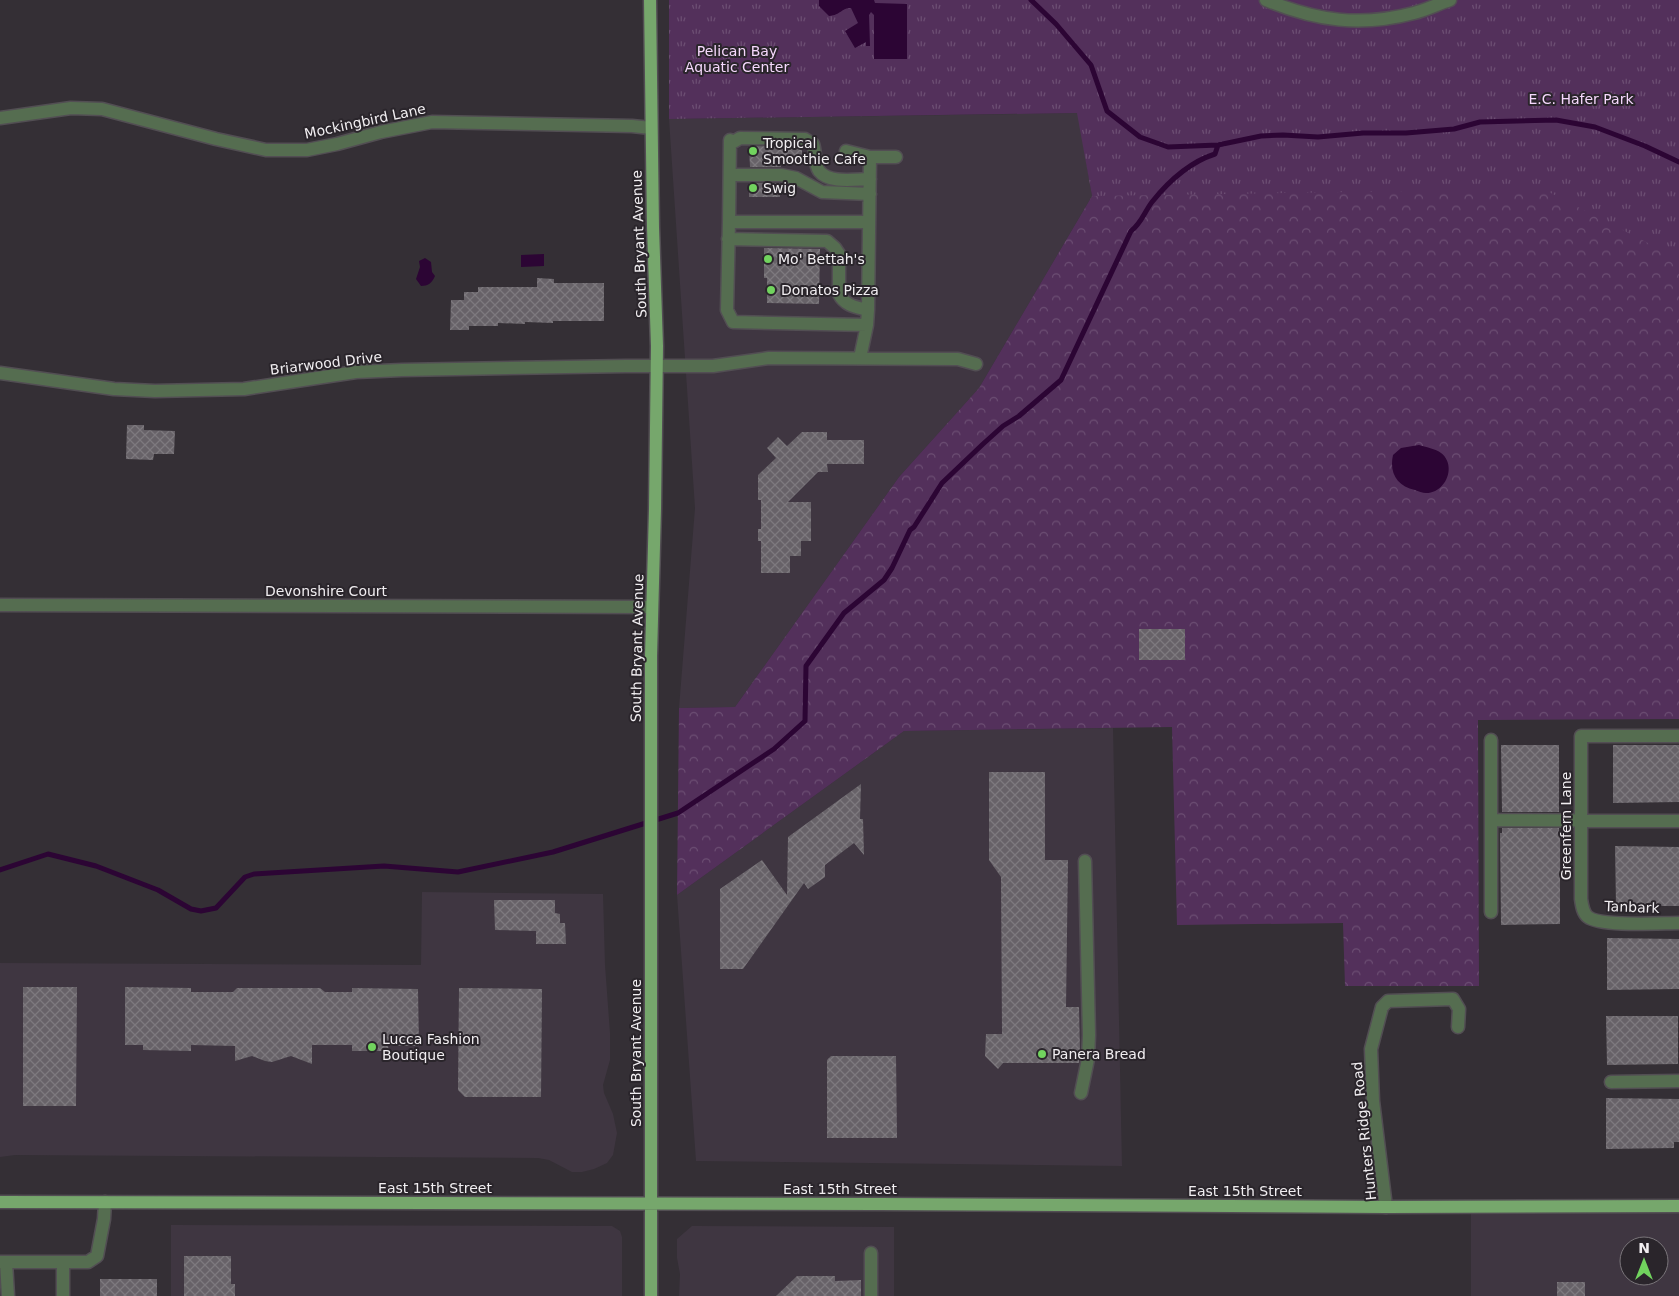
<svg xmlns="http://www.w3.org/2000/svg" width="1679" height="1296" font-family="'DejaVu Sans',sans-serif">
<style>
.built{fill:#3f3641;fill-rule:evenodd}
.forest{fill:url(#forest-crowns)}
.park{fill:url(#park-tufts)}
.water{fill:#2c0534}
.lines{fill:none;stroke-linecap:round;stroke-linejoin:round}
.stream{stroke:#2c0534;stroke-width:5}
.building{fill:url(#building-cross-hatch)}
.minor-casing{stroke:#524e53;stroke-width:15}
.major-casing{stroke:#524e53;stroke-width:15}
.minor{stroke:#556d50;stroke-width:12}
.major{stroke:#76a76c;stroke-width:12}
.poi-dot{fill:#71d35e;stroke:#2a252b;stroke-width:2}
.labels{text-anchor:middle;dominant-baseline:central;stroke-width:4;stroke-linejoin:round;paint-order:stroke}
.park-label{font-size:14px;fill:#f6d8fd;stroke:#2a252b}
.street-label{font-size:14px;fill:#f1eef1;stroke:#2a252b}
.poi-label{font-size:14px;fill:#f1eef1;stroke:#2a252b;text-anchor:start}
</style>
<defs>
<pattern id="forest-crowns" width="20" height="18" patternUnits="userSpaceOnUse" patternTransform="scale(1.25)"><rect width="20" height="18" fill="#53305b"/><path d="M2 6a3 3 0 1 1 6 0M12 15a3 3 0 1 1 6 0" fill="none" stroke="#6c4e73"/></pattern>
<pattern id="park-tufts" width="24" height="20" patternUnits="userSpaceOnUse" patternTransform="scale(1.25)"><rect width="24" height="20" fill="#53305b"/><path d="M3 7l-1-3M5 7V3M7 7l1-3M15 17l-1-3M17 17v-4M19 17l1-3" fill="none" stroke="#6c4e73"/></pattern>
<pattern id="building-cross-hatch" width="8" height="8" patternUnits="userSpaceOnUse" patternTransform="scale(1.25)"><rect width="8" height="8" fill="#676268"/><path d="M0 0l8 8M0 8l8-8" fill="none" stroke="#7d797e"/></pattern>
</defs>
<rect width="100%" height="100%" fill="#342f35"/>
<path class="built" d="M1078,113l14,83 -113,192 -80,89 -164,230 -56,1 16,-200 -26,-389z
M1113,728l9,438 -426,-5 -19,-266 227,-164z
M422,892l181,2 2,71 5,68v27l-7,25 1,8 9,21 4,19 -4,22 -6,8 -13,6 -12,3h-10l-23,-12 -11,-2 -523,-3 -15,2v-194l421,2z
M1471,1206h208v90h-208zM1629,1246h30v30h-30z
M171,1225l441,1 8,5 2,6v59h-451z
M692,1226l202,1v69h-215l1,-22 -3,-16v-19z"/>
<path class="forest" d="M1170,105l509,28v586l-201,1 1,266h-134l-2,-63 -166,2 -5,-198 -268,4 -227,164 2,-187 56,-1 164,-230 80,-89 113,-192z"/>
<path class="park" d="M669,0h1010v259l-136,-70 -451,7 -15,-83 -408,6z"/>
<path class="water" d="M819,0h55l1,3 32,1v55h-33v-44l-3,-3 -2,3 1,31h-4v-4l-11,6 -10,-17 13,-8 -7,-15c-10,0 -10,7 -22,8l-10,-10z
M544,254v12l-23,1v-12z
M425,258l6,4 1,10 3,4c-3,7 -7,10 -14,10l-5,-7 4,-12 -1,-6z
M1419,445c6,2 17,4 22,8 16,12 5,40 -15,40 -3,0 -8,-2 -11,-3 -18,-4 -26,-17 -22,-35l8,-7z"/>
<g class="lines">
<path class="stream" d="M1031,0l25,24 35,41 16,46 33,26 28,10 50,-2 43,-9 22,-1 35,2 45,-4h43l48,-4 26,-7 76,-2 39,7 50,19 34,16
M0,870l48,-16 48,12 62,24 33,19 10,2 15,-3 29,-31 9,-3 130,-8 74,6 95,-20 125,-39 96,-64 31,-28 1,-55 38,-53 40,-33 8,-12 18,-38 4,-3 28,-44 41,-39 20,-18 16,-10 42,-36 70,-149c10,-7 14,-20 21,-29 16,-20 38,-40 63,-48l3,-9"/>
</g>
<path class="building" d="M749,146l53,1v15h-21v5h-31z
M749,183h31v14h-31z
M764,248l56,1 -1,55 -52,-1v-25h-3z
M537,278l17,1v4h50v38h-51v2l-28,-1v2l-27,-1v3h-29v4h-19l1,-30h13v-8h14v-5h59z
M127,425h17v5l31,1 -1,23h-20l-1,6 -27,-1z
M802,432h25v8h37v24h-37l1,8h-10l-30,30h23v39h-10v15h-11v17h-29v-32h-3v-12h3v-29h-3v-25l18,-17 -9,-10 11,-11 9,9z
M1139,629h46v31h-46z
M1501,745h58v67h-57z
M1613,745h66v57l-66,1z
M989,772h56v88h23l-2,147h13l1,42 -1,14h-76l-5,6 -13,-13 1,-22h16l-1,-157 -12,-17z
M861,784l-1,35h3l1,36 -10,-12 -29,22v12l-17,12 -4,-6 -61,86h-23v-80l42,-29 25,35 1,-58z
M1502,828h57v5h1v91l-59,1 -1,-92h2z
M1615,846l64,1v59h-63z
M494,900h61v13l5,1v9h5l1,21h-30v-13l-41,-1z
M1607,938l72,1v50l-72,1z
M23,987h54l-1,119h-53z
M125,987l66,1v4h42l4,-4h83l5,4h27v-4l66,1 1,57h-31l1,5h-37v-6h-40v19l-21,-8 -19,6 -7,-1 -13,-5 -17,5v-15l-44,-1v6l-48,-1v-5h-18z
M459,988l83,1 -1,108h-76l-7,-7z
M1606,1016h72v48l-71,1z
M831,1056h65l1,82h-70v-78z
M1606,1098l73,1v43h-5v6l-68,1z
M184,1256h47v28h4v12h-51z
M797,1276h38v5l26,-1v16h-85z
M100,1279h57v17h-57z
M1557,1282h28v14h-28z"/>
<g class="lines">
<g class="minor-casing">
<path id="minor" d="M1266,0c50,21 95,27 148,13 12,-3 24,-9 36,-13
M0,118l71,-10 31,1 114,30 50,11h41l30,-6 44,-12 51,-10 200,4 19,2
M730,144l10,-6 65,1 8,5c3,8 1,20 6,27 10,13 37,8 51,8
M846,151l24,6
M730,175h51l15,3 26,14 48,2
M729,222l1,-82
M728,239l99,2 8,7 4,6v40c6,12 17,13 29,16
M867,325l-134,-3 -6,-12 2,-88h140
M860,358l7,-33 1,-15 2,-153h26
M0,373l114,16 41,2 89,-2 112,-17 46,-2 224,-4h87l56,-8 189,1 18,5
M0,605l651,2
M1679,736h-98v163c1,7 2,14 7,18 13,10 73,6 91,6
M1491,740v172
M1491,820l188,1
M1611,1082l68,-1
M1081,1093l7,-34 1,-24 -4,-174
M1386,1207l-13,-106 -2,-52 11,-42 6,-6 65,-2 6,10 -1,18
M871,1253v43
M0,1262h88l9,-6 7,-37 1,-17
M6,1262l2,34
M63,1296v-34"/>
</g>
<g class="major-casing">
<path id="major" d="M650,0l3,227 4,119 -2,163 -4,147v640
M0,1202l880,2 506,3 293,-1"/>
</g>
<use href="#minor" class="minor"/>
<use href="#major" class="major"/>
</g>
<g class="poi-dot">
<circle cx="753" cy="151" r="5"/>
<circle cx="753" cy="188" r="5"/>
<circle cx="768" cy="259" r="5"/>
<circle cx="771" cy="290" r="5"/>
<circle cx="372" cy="1047" r="5"/>
<circle cx="1042" cy="1054" r="5"/>
</g>
<g class="labels">
<g class="park-label">
<text x="737" y="51">Pelican Bay<tspan x="737" dy="16">Aquatic Center</tspan></text>
<text x="1581" y="99">E.C. Hafer Park</text>
</g>
<g class="street-label">
<text transform="translate(365 121) rotate(-12)">Mockingbird Lane</text>
<text transform="translate(639 244) rotate(-92)">South Bryant Avenue</text>
<text transform="translate(326 363) rotate(-7)">Briarwood Drive</text>
<text x="326" y="591">Devonshire Court</text>
<text transform="translate(637 648) rotate(-89)">South Bryant Avenue</text>
<text transform="translate(1566 826) rotate(-90)">Greenfern Lane</text>
<text transform="translate(1632 907) rotate(2)">Tanbark</text>
<text transform="translate(636 1053) rotate(-90)">South Bryant Avenue</text>
<text transform="translate(1364 1131) rotate(-96)">Hunters Ridge Road</text>
<text x="435" y="1188">East 15th Street</text>
<text x="840" y="1189">East 15th Street</text>
<text x="1245" y="1191">East 15th Street</text>
</g>
<g class="poi-label">
<text x="763" y="143">Tropical<tspan x="763" dy="16">Smoothie Cafe</tspan></text>
<text x="763" y="188">Swig</text>
<text x="778" y="259">Mo' Bettah's</text>
<text x="781" y="290">Donatos Pizza</text>
<text x="382" y="1039">Lucca Fashion<tspan x="382" dy="16">Boutique</tspan></text>
<text x="1052" y="1054">Panera Bread</text>
</g>
</g>
<g transform="translate(1644 1261)"><circle r="24" fill="#2a252b" stroke="#7a757a"/>
<path d="M0-4L9 19L0 12L-9 19Z" fill="#71d35e"/>
<text y="-8" font-size="14" font-weight="bold" text-anchor="middle" fill="#f1eef1">N</text>
</g>
</svg>
